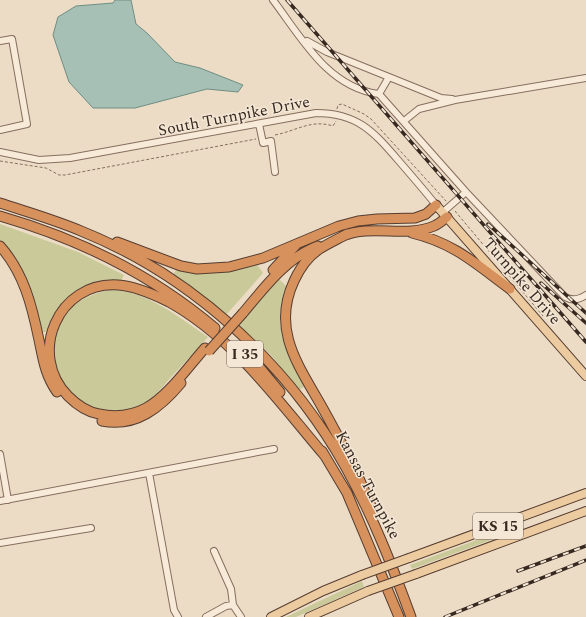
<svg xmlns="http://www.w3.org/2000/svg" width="586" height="617" font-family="Spectral,serif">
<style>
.green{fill:#cac99a}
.water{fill:#a7c0b5;stroke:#6e8e82}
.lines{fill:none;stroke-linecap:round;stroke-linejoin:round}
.minor-casing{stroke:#866e5d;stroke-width:8}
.major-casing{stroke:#553d31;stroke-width:10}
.highway-casing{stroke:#553d31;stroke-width:11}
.path{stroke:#866e5d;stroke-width:1;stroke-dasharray:3 2;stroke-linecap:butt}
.minor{stroke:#f7ead9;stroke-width:6}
.major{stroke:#edcba0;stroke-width:8}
.highway{stroke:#d6915c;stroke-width:9}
.rail-casing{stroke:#372820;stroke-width:3.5}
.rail{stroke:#f4e7d5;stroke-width:2;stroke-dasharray:6;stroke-linecap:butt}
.major-bridge-casing{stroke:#553d31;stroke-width:10;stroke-linecap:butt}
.highway-bridge-casing{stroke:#553d31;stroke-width:11;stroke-linecap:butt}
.major-bridge{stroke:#edcba0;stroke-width:8}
.highway-bridge{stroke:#d6915c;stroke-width:9}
.labels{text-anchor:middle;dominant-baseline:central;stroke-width:3;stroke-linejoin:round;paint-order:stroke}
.shield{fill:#f4e7d5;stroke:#706156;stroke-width:1}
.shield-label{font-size:15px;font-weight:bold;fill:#372820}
.street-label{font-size:16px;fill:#372820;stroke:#f4e7d5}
</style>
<rect width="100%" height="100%" fill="#ecdcc6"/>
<path class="green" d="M0,224l78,28 46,23 -3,6c-34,-3 -66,18 -75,51h-5l-12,-43 -7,-19 -22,-28z
M256,263l7,10 -37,42 -53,-41 4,-5 49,2z
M278,278l8,8c-15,38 0,67 19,100l-6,4 -29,-36 -34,-30z
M109,290c37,0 69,27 99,47 -11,13 -23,25 -35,38 -9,10 -17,21 -28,28 -78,46 -143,-90 -36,-113z
M517,525l4,2 -11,6 -98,36 -2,-4z
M362,581l2,6 -68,30h-10z"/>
<path class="water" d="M115,0h16l5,24 11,9 28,29 25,6 43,17 -5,7 -31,-3 -72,19h-42l-24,-26 -16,-47 5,-18 18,-11 37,-3z"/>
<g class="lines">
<g class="minor-casing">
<path id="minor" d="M273,0c28,37 55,88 106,94l87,98 99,105c7,4 15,2 21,-2
M0,41l12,-2 15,85 -27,6
M307,41l20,11 114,46 11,1
M379,94l10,-17
M404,121l15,-12 36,-9 131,-22
M259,124l4,19 8,-2 4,31
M0,152l39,8 31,-2 246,-45c41,0 57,18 82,47 13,15 26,30 38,45
M443,212l23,-20
M0,454l8,46
M149,473l25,137 4,7
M0,501l274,-52
M0,543l91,-15
M214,551l17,38 2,16
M206,617l20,-11 7,-1 8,12"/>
</g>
<g class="major-casing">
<path id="major" d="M436,205l150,171
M409,558l177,-65
M416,574l170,-63
M271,617l52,-26 39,-16
M309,617l59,-26"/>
</g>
<g class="highway-casing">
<path id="highway" d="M0,203c27,9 55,17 81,28 110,44 206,132 264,235 27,48 47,99 66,151
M0,216c80,23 151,58 215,112
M412,233c42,10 64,31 98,56
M347,234c-9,5 -20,10 -29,16 -10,7 -19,20 -24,31 -23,49 5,85 28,126 19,34 37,68 51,104
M343,236c29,-12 62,2 91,-10 5,-2 9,-6 13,-9
M117,242l64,24 16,3 32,-2 34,-9 76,-32 19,-5 19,-2 38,-1 11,-4 10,-9
M0,246c24,27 32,60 39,94 4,19 6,35 18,52
M273,270l23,-25
M243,313c21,-25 43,-55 75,-67
M205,348c-17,19 -37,48 -59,60 -15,8 -32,9 -47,6 -12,-2 -22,-9 -31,-18 -41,-42 -10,-115 50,-111 17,1 35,9 51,17 65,36 109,99 156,154
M244,353l17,16 19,23
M102,421c34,7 59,-14 79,-38
M322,451l25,42 52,124"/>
</g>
<path class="path" d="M337,109l1,-4 4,-1 22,10 7,5 75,82
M275,135c21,-4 36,-16 58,-9l3,-5
M0,161l46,7 13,7h6l191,-36
M455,211l88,105"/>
<use href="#minor" class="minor"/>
<use href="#major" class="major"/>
<use href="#highway" class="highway"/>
<g class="rail-casing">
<path id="rail" d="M287,0l299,342
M488,224l98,89
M541,283l45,40
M518,571l68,-25
M445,617l141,-57"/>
</g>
<use href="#rail" class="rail"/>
<g class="major-bridge-casing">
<path id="major-bridge" d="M362,575l47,-17
M368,591l48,-17"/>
</g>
<g class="highway-bridge-casing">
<path id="highway-bridge" d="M209,351l34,-38"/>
</g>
<use href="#major-bridge" class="major-bridge"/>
<use href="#highway-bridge" class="highway-bridge"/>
</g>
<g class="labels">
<g class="shield">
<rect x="227" y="341" width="36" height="26" rx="3"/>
<rect x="473" y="513" width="50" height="26" rx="3"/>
</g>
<g class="shield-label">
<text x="245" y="354">I 35</text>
<text x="498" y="526">KS 15</text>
</g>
<g class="street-label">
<text transform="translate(234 116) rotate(-11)">South Turnpike Drive</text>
<text transform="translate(522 281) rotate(49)">Turnpike Drive</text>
<text transform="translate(368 485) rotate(62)">Kansas Turnpike</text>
</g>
</g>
</svg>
